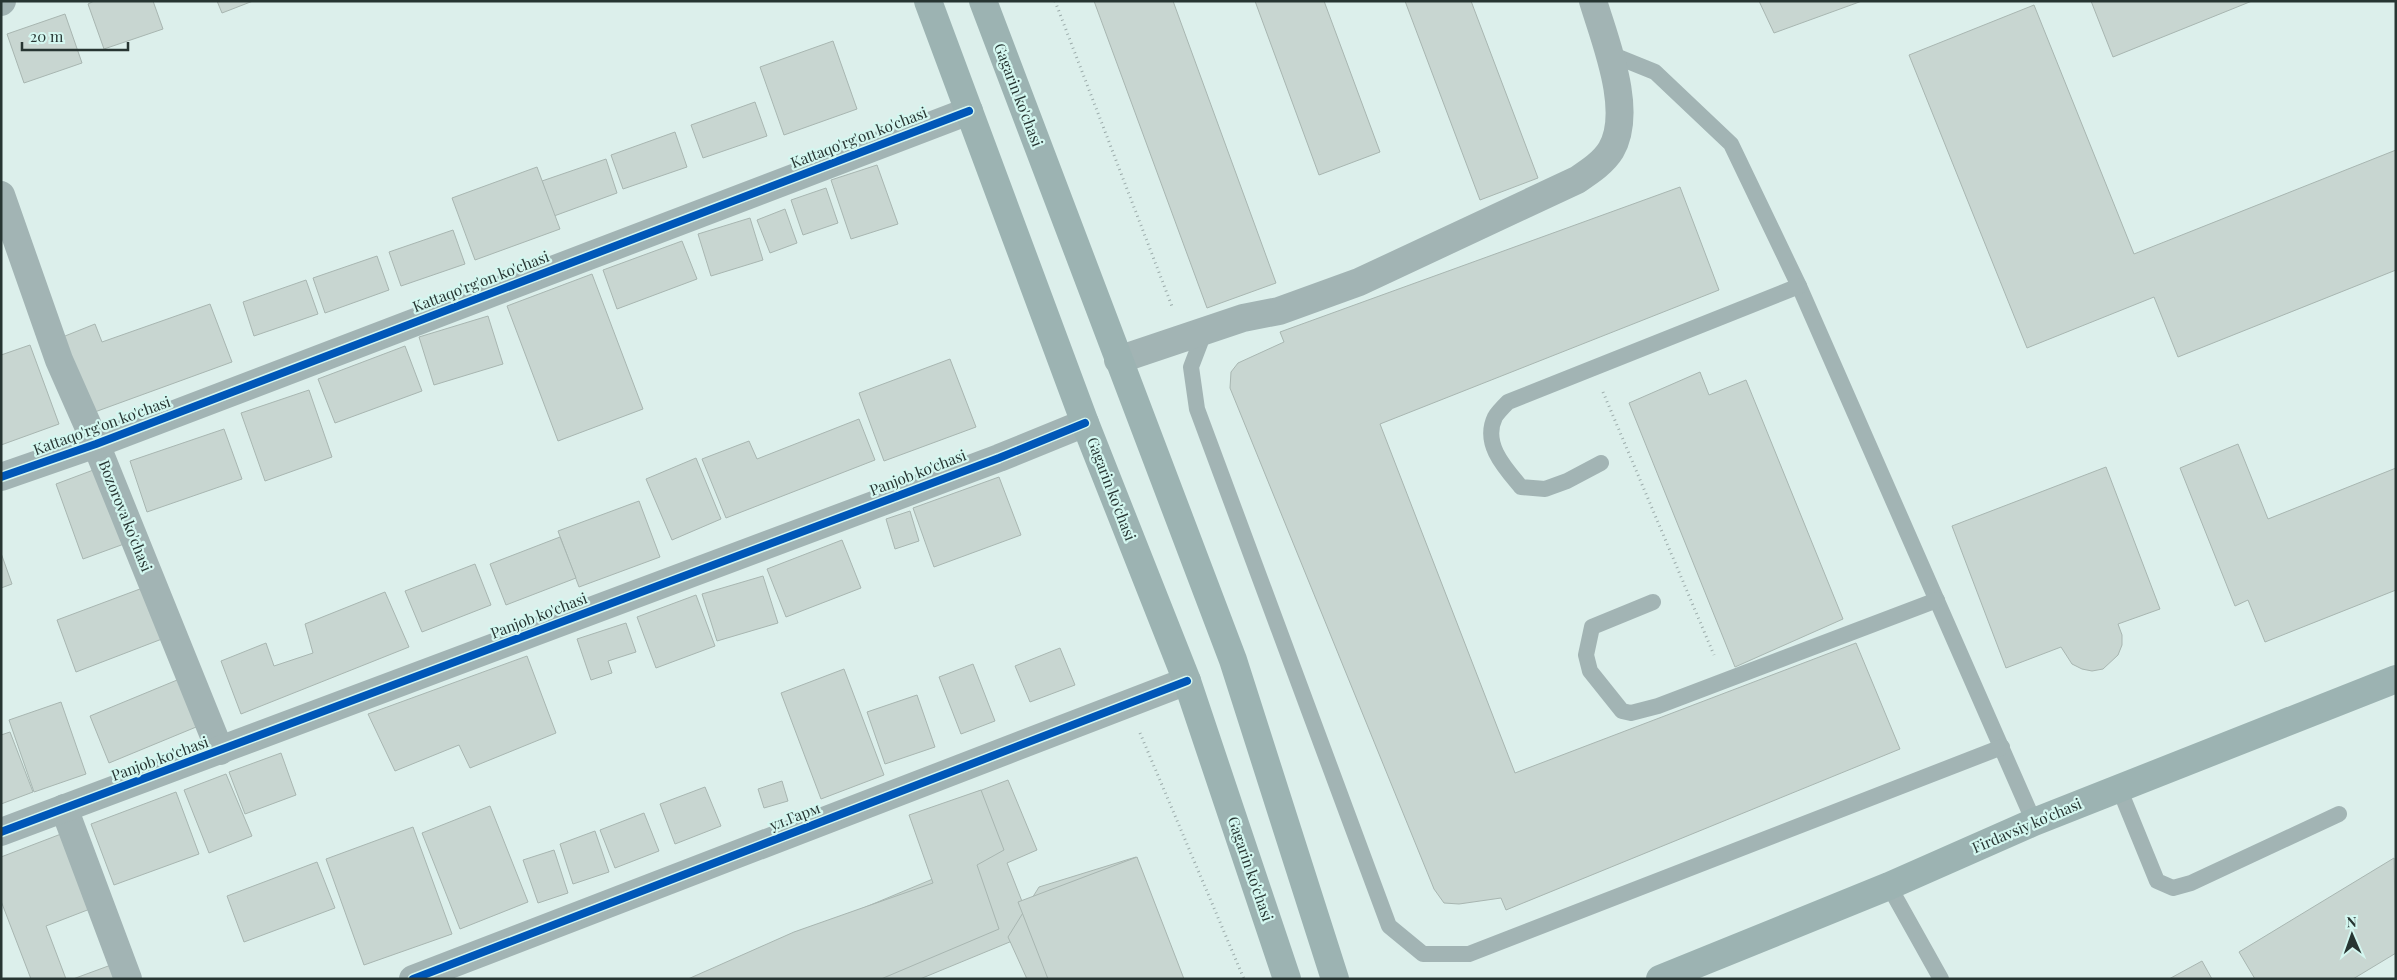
<svg xmlns="http://www.w3.org/2000/svg" width="2397" height="980" font-family="'Playfair Display',serif">
<style>
.building{fill:#c8d6d1;stroke:#a8b6b1}
.lines{fill:none;stroke-linecap:round;stroke-linejoin:round}
.path{stroke:#9cacab;stroke-width:3;stroke-dasharray:1 4;stroke-linecap:butt}
.service{stroke:#a2b4b4;stroke-width:16}
.minor{stroke:#a2b4b4;stroke-width:28}
.secondary{stroke:#9cb3b2;stroke-width:28}
.cycleway-casing{stroke:#d4f7f0;stroke-width:11}
.cycleway{stroke:#0057b8;stroke-width:8}
.labels{text-anchor:middle;stroke-width:4.5;stroke-linejoin:round;paint-order:stroke}
.street-label{font-size:15px;fill:#273532;stroke:#d4f7f0}
</style>
<rect width="100%" height="100%" fill="#dcefeb"/>
<g class="building">
<path d="M94,1H153L163,29L104,49L88,4Z"/>
<path d="M217,1H253L222,13Z"/>
<path d="M1094,1H1173L1276,283L1207,308Z"/>
<path d="M1255,1H1324L1380,152L1319,175Z"/>
<path d="M1405,1H1471L1538,178L1480,200Z"/>
<path d="M1759,1H1862L1774,33Z"/>
<path d="M2091,1H2252L2113,57Z"/>
<path d="M2034,5L2134,254L2396,150V270L2178,357L2154,297L2027,348L1909,55Z"/>
<path d="M65,14L82,63L24,83L7,34Z"/>
<path d="M833,41L857,109L784,135L760,67Z"/>
<path d="M755,102L767,136L703,158L691,125Z"/>
<path d="M675,132L687,167L623,189L611,155Z"/>
<path d="M606,159L617,193L554,216L542,181Z"/>
<path d="M877,165L898,224L851,239L831,180Z"/>
<path d="M537,167L560,229L475,260L452,198Z"/>
<path d="M1680,187L1719,290L1380,424L1515,773L1856,643L1900,749L1506,910L1501,898L1459,904L1444,903L1434,889L1230,388L1231,372L1238,363L1284,342L1280,332Z"/>
<path d="M826,188L838,223L803,235L791,200Z"/>
<path d="M785,209L797,243L770,253L757,220Z"/>
<path d="M750,218L763,260L711,276L698,234Z"/>
<path d="M453,230L465,264L401,286L389,252Z"/>
<path d="M682,241L697,279L617,309L603,270Z"/>
<path d="M377,256L389,290L325,313L313,278Z"/>
<path d="M592,274L643,409L558,441L507,306Z"/>
<path d="M306,280L318,314L254,336L243,302Z"/>
<path d="M210,304L232,362L92,413L60,338L95,324L102,342Z"/>
<path d="M488,316L503,364L434,385L419,337Z"/>
<path d="M30,345L59,424L1,445V355Z"/>
<path d="M405,346L422,391L335,423L318,379Z"/>
<path d="M950,359L976,427L884,461L859,393Z"/>
<path d="M1700,372L1709,395L1746,380L1843,619L1735,667L1629,403Z"/>
<path d="M309,390L332,457L265,481L241,413Z"/>
<path d="M859,419L875,460L726,518L702,459L749,441L757,459Z"/>
<path d="M224,429L242,479L147,512L130,461Z"/>
<path d="M2238,444L2268,519L2396,468V590L2265,642L2248,600L2235,606L2180,468Z"/>
<path d="M696,458L721,519L672,540L646,479Z"/>
<path d="M2106,467L2160,609L2118,624L2122,635V645L2118,655L2103,669L2092,671L2082,669L2072,664L2061,647L2006,668L1952,526Z"/>
<path d="M96,469L124,544L83,559L56,484Z"/>
<path d="M999,477L1021,535L934,567L913,508Z"/>
<path d="M639,501L660,557L579,587L558,531Z"/>
<path d="M910,511L919,541L895,549L886,519Z"/>
<path d="M560,537L576,578L506,605L490,564Z"/>
<path d="M842,540L861,588L786,617L767,569Z"/>
<path d="M1,553L12,584L1,588Z"/>
<path d="M475,564L491,605L422,632L405,591Z"/>
<path d="M763,576L778,623L717,641L702,594Z"/>
<path d="M156,583L175,634L76,672L57,620Z"/>
<path d="M385,592L409,647L241,714L221,661L266,643L274,666L313,653L305,624Z"/>
<path d="M696,595L715,646L656,668L637,617Z"/>
<path d="M626,623L636,652L608,661L612,673L591,680L577,639Z"/>
<path d="M1060,648L1075,685L1030,702L1015,666Z"/>
<path d="M527,656L556,733L470,768L459,745L395,771L368,714Z"/>
<path d="M973,664L995,721L961,734L939,677Z"/>
<path d="M844,669L884,775L821,799L781,693Z"/>
<path d="M182,678L201,725L109,763L90,716Z"/>
<path d="M917,695L935,747L885,764L867,712Z"/>
<path d="M61,702L86,774L34,792L9,720Z"/>
<path d="M10,732L33,792L1,804V735Z"/>
<path d="M281,753L296,795L245,814L229,772Z"/>
<path d="M226,774L252,836L209,853L184,790Z"/>
<path d="M1008,780L1037,850L1007,863L1034,932L920,979H693L964,866L940,806Z"/>
<path d="M782,781L788,801L764,808L758,789Z"/>
<path d="M705,787L721,826L675,844L660,804Z"/>
<path d="M981,790L1004,850L977,865L999,929L881,979H688L794,932L933,883L909,815Z"/>
<path d="M176,792L199,854L114,885L91,824Z"/>
<path d="M490,806L528,902L460,929L422,833Z"/>
<path d="M644,813L659,851L615,868L600,830Z"/>
<path d="M413,827L452,934L364,965L326,859Z"/>
<path d="M595,831L609,872L573,884L560,844Z"/>
<path d="M61,834L90,909L46,926L66,979H31L1,901V857Z"/>
<path d="M554,850L568,893L538,903L523,860Z"/>
<path d="M1136,857L1171,950L1101,979H1027L1008,937L1039,887Z"/>
<path d="M1137,857L1184,979H1048L1018,902Z"/>
<path d="M2394,858L2396,953L2353,979H2255L2239,952Z"/>
<path d="M317,862L335,908L244,942L227,896Z"/>
<path d="M2202,961L2212,979H2169Z"/>
<path d="M111,965L116,979H73Z"/>
</g>
<g class="lines">
<g class="path">
<path d="M1055,1L1173,309"/>
<path d="M1603,392L1714,655"/>
<path d="M1140,733L1244,979"/>
</g>
<g class="service">
<path d="M1608,53L1655,72L1731,144L1799,286L2034,822"/>
<path d="M1204,333L1191,367L1197,409L1389,926L1423,954H1469L2002,747"/>
<path d="M1601,463L1567,481L1545,489L1521,487C1505,468 1482,444 1495,417C1498,412 1504,406 1508,402L1799,286"/>
<path d="M1653,602L1592,627L1586,655L1590,671L1622,711L1631,713L1658,706L1937,600"/>
<path d="M2119,788L2157,881L2173,888L2191,883L2339,814"/>
<path d="M1889,886L1941,979"/>
</g>
<g class="minor">
<path d="M1,2L2,1"/>
<path d="M1,195L59,360L96,444L220,751"/>
<path d="M1118,360L1243,318L1279,311L1359,282L1577,180C1589,172 1603,163 1611,150C1634,111 1605,41 1593,1"/>
<path d="M1,477L96,444L969,111"/>
<path d="M64,808L128,979"/>
<path d="M1,832L999,458L1085,423"/>
<path d="M413,979L1187,681"/>
</g>
<g class="secondary">
<path d="M928,1L1085,423L1187,681L1287,979"/>
<path d="M983,1L1233,660L1335,979"/>
<path d="M1660,979L1889,886L2034,822L2396,679"/>
</g>
<defs>
<g id="cycleway">
<path d="M1,477L96,444L969,111"/>
<path d="M1,832L999,458L1085,423"/>
<path d="M413,979L1187,681"/>
</g>
</defs>
<use href="#cycleway" class="cycleway-casing"/>
<use href="#cycleway" class="cycleway"/>
</g>
<g class="labels">
<g class="street-label">
<text transform="translate(1018 95) rotate(69)" y="5">Gagarin ko'chasi</text>
<text transform="translate(859 138) rotate(-21)" y="5">Kattaqo'rg'on ko'chasi</text>
<text transform="translate(481 282) rotate(-21)" y="5">Kattaqo'rg'on ko'chasi</text>
<text transform="translate(102 426) rotate(-20)" y="5">Kattaqo'rg'on ko'chasi</text>
<text transform="translate(918 473) rotate(-21)" y="5">Panjob ko'chasi</text>
<text transform="translate(1111 489) rotate(69)" y="5">Gagarin ko'chasi</text>
<text transform="translate(125 516) rotate(68)" y="5">Bozorova ko'chasi</text>
<text transform="translate(539 616) rotate(-21)" y="5">Panjob ko'chasi</text>
<text transform="translate(160 759) rotate(-20)" y="5">Panjob ko'chasi</text>
<text transform="translate(795 817) rotate(-21)" y="5">ул.Гарм</text>
<text transform="translate(2027 826) rotate(-23)" y="5">Firdavsiy ko'chasi</text>
<text transform="translate(1250 869) rotate(71)" y="5">Gagarin ko'chasi</text>
</g>
</g>
<rect width="2397" height="980" fill="none" stroke="#273532" stroke-width="5"/>
<g transform="translate(2352 935) rotate(358)" stroke="#d4f7f0" stroke-width="4" paint-order="stroke">
<path d="M0-4L9 19L0 12L-9 19Z" fill="#273532"/>
<text y="-8" font-size="14" font-weight="bold" text-anchor="middle" fill="#273532">N</text>
</g>
<path d="M22 42v8h106v-8" fill="none" stroke="#273532" stroke-width="2.5"/>
<text x="30" y="42" font-size="15" fill="#273532" stroke="#d4f7f0" stroke-width="4" paint-order="stroke">20 m</text>
</svg>
